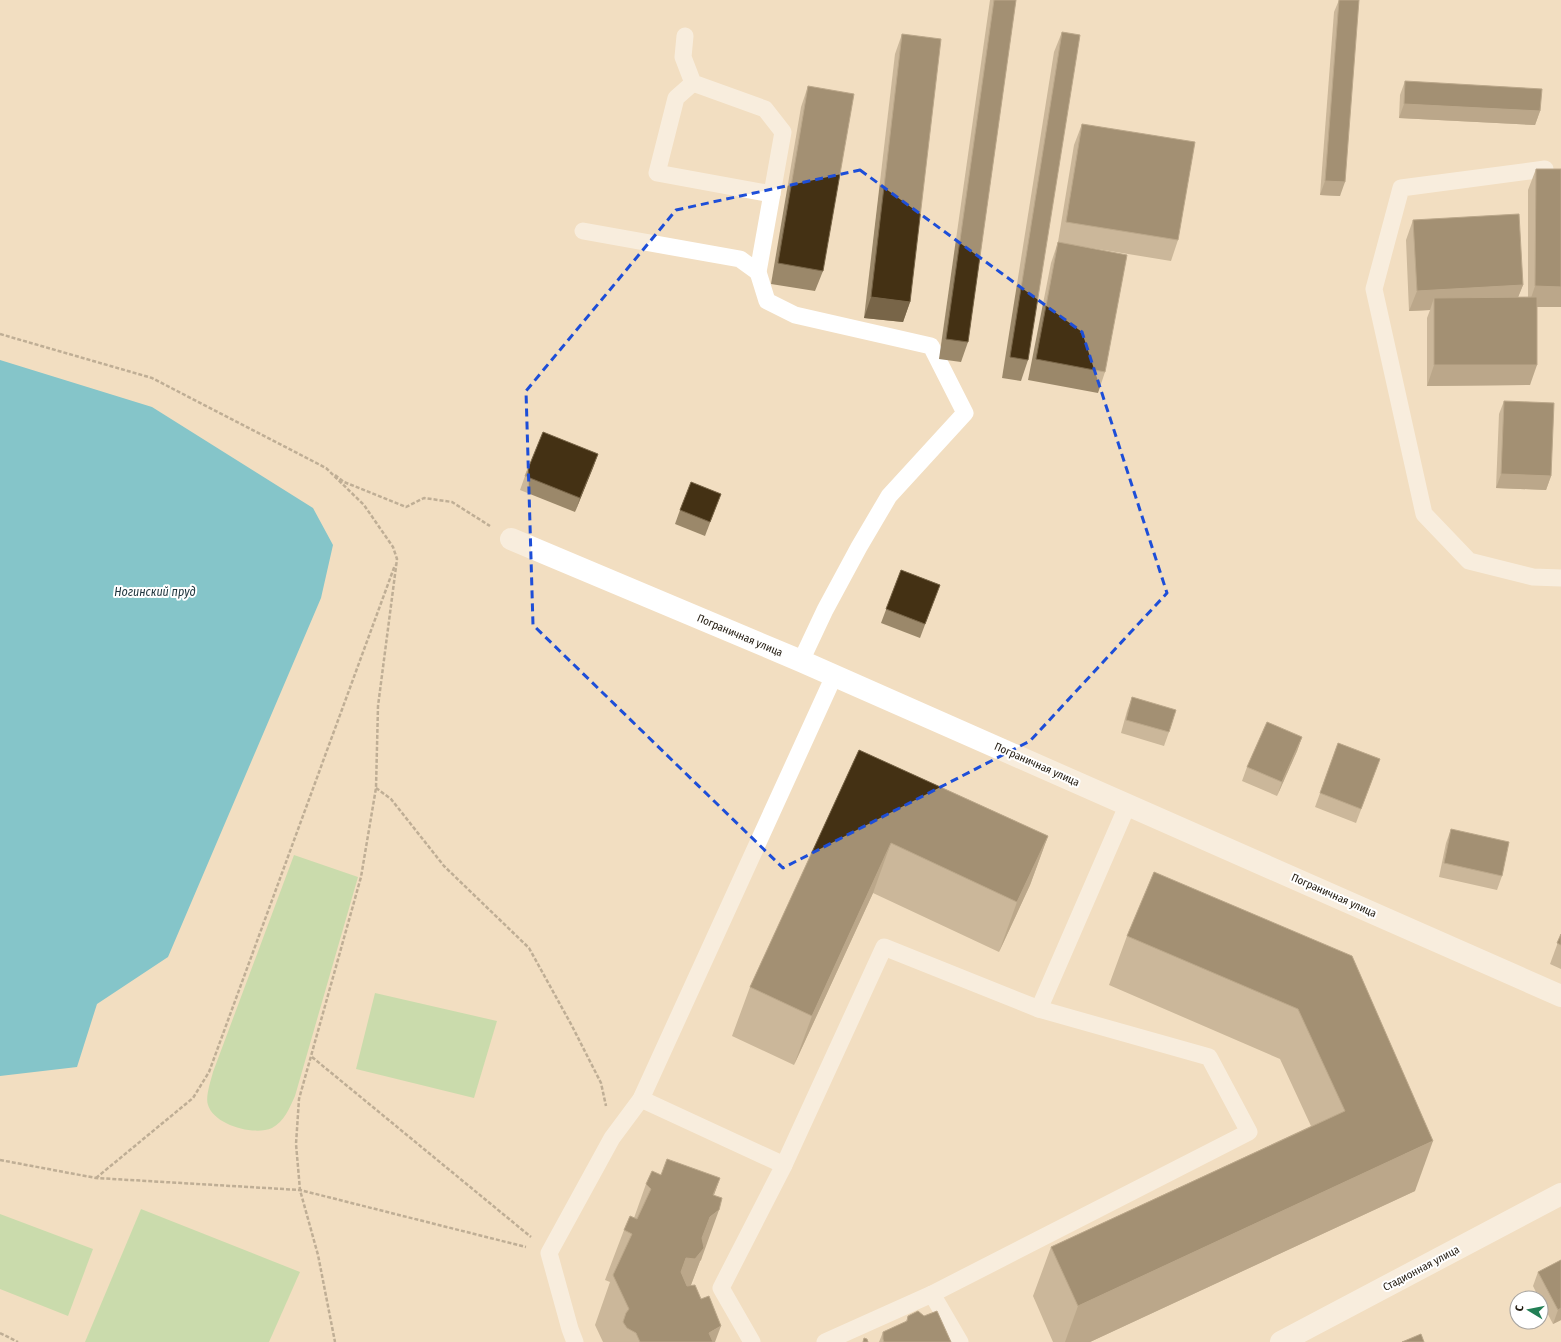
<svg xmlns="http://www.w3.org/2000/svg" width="1561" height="1342" font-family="'Fira Sans Condensed',sans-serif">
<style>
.green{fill:#9ad892}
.water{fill:#00a6d2}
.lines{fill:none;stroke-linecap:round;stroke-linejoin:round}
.path{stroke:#817461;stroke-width:2.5;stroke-dasharray:4 2;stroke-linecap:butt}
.service{stroke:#fff;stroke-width:17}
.minor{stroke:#fff;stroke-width:22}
.wall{fill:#9b886a}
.shaded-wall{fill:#786548}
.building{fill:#443114;stroke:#786548}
.marked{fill:none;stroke:#1d4ed8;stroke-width:3;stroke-dasharray:8 5;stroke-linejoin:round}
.labels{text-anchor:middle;stroke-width:4;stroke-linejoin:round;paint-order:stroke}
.street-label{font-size:11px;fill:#20190e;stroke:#fff}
.water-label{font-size:12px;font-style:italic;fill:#21373f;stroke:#fff}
</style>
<rect width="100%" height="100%" fill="#f2dec1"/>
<g class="green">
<path d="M294,855L358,877L295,1096C290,1107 284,1122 272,1128C254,1136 214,1125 208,1105C205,1097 211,1080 213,1072Z"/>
<path d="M375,993L497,1021L474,1098L356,1069Z"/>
<path d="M141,1209L300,1272L269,1342H85Z"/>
<path d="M0,1214L93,1249L68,1316L0,1289Z"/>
</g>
<path class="water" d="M0,360L152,407L313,508L333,545L321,598L168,957L97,1004L77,1067L0,1076Z"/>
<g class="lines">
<g class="path">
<path d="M0,334L152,378L326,468L364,505L393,547L397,559L378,706L376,788L361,877L299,1099L296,1144L300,1190L318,1255L335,1342"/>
<path d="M335,475L344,482L406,507L424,498L452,502L490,526"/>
<path d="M376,788L391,799L444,866L529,948L572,1026L601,1083L606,1106"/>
<path d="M312,1057L531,1237"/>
<path d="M0,1160L96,1178L300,1190L526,1247"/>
<path d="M96,1178L193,1098L209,1072L395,565"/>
<path d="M0,1333L18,1342"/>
</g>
<g class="service">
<path d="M685,36L683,57L693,83L765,109L783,132L758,272L767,301L795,315L931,346L965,413L889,496L859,547L825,610L801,661"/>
<path d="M693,83L676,98L657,173L772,194"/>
<path d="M1545,169L1401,188L1374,289L1424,514L1469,561L1533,577L1561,578"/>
<path d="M583,231L740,259L758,272"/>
<path d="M641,1099L784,1165L721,1288L752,1342"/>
<path d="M784,1165L884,947L1039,1009L1128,804"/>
<path d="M932,1294L1249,1132L1209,1057L1039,1009"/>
<path d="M575,1342L570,1329L549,1253L612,1138L641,1099L834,676"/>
<path d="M825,1342L932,1294L960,1342"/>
</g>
<g class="minor">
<path d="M511,539L801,661L1561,996"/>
<path d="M1281,1342L1561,1194"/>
</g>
</g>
<g class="wall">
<path d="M990,0H1016L968,342L961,362L939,359Z"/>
<path d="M1339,0H1359L1340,196L1320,195L1334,12Z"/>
<path d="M1062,32L1028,360L1021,381L1002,378L1054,52Z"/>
<path d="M902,34L910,302L903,322L864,318L895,54Z"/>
<path d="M1405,81L1540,111L1535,125L1399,118L1400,95Z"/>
<path d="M808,86L823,271L815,291L771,284L801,107Z"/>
<path d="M1082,124L1178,240L1171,261L1073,245L1105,372L1098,393L1028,380L1051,263L1058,242L1074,145Z"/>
<path d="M1536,169L1561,307H1537L1530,385L1427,386V318L1430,310L1409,311L1406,240L1413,220L1523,285L1518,297H1528V190Z"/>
<path d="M1504,401L1551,476L1546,490L1496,488L1499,414Z"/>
<path d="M598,454L575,512L520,490L525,476Z"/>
<path d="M721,494L705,536L675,524L680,510Z"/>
<path d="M901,570L940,585L920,638L881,623Z"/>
<path d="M1132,697L1169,732L1164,746L1121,733L1127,711Z"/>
<path d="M1302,737L1297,751L1277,796L1242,781L1247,767Z"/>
<path d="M1338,743L1380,759L1356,823L1315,807Z"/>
<path d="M859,750L1048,836L1030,885L999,952L873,893L794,1065L732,1036L750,987Z"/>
<path d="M1451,829L1502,876L1497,890L1439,877L1446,843Z"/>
<path d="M1561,934V969L1550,964Z"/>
<path d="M1127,936L1352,956L1415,1191L1090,1342H1053L1033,1296L1051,1247L1311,1126L1280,1059L1109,985Z"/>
<path d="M661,1175L720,1178L714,1195L701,1260L700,1261L691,1285L715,1342H603L595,1325L610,1282L605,1280L624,1230L634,1218L646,1184Z"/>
<path d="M1561,1260V1320L1553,1324L1541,1301V1298H1539L1533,1286L1538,1272Z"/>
<path d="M908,1316L951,1342H879L883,1332L906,1322Z"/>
</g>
<g class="shaded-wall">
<path d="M1404,104L1540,111L1535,125L1399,118Z"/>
<path d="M1325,181L1345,182L1340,196L1320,195Z"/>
<path d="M1523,285L1515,305L1434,298L1430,310L1409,311L1417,291Z"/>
<path d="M1535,286L1561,287V307H1528Z"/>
<path d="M871,297L910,302L903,322L864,318Z"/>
<path d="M1434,365H1537L1530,385L1427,386Z"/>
<path d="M598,454L593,468L575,512L580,498Z"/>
<path d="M1501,474L1551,476L1546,490L1496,488Z"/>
<path d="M1302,737L1297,751L1277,796L1282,782Z"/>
<path d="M1048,836L1030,885L999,952L1017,902Z"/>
<path d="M891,843L873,893L794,1065L812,1016Z"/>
<path d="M1433,1141L1415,1191L1090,1342H1065L1078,1306Z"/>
<path d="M720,1178L702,1228L713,1195Z"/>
<path d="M719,1210L701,1260L700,1261L686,1298L681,1272L686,1258L710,1217Z"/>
<path d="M1561,1308V1320L1553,1324L1558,1310Z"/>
<path d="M721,1326L715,1342H705L709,1333Z"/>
</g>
<g class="building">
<path d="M994,0H1016L968,342L946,339Z"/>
<path d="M1339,0H1359L1345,182L1325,181Z"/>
<path d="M1062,32L1080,35L1028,360L1010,357Z"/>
<path d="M902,34L941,39L910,302L871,297Z"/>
<path d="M1405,81L1542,89L1540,111L1404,104Z"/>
<path d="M808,86L854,94L823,271L778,263Z"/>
<path d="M1082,124L1195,142L1178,240L1066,222Z"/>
<path d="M1536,169H1561V287L1535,286Z"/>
<path d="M1519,214L1523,285L1417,291L1413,220Z"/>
<path d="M1058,242L1127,255L1105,372L1036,359Z"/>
<path d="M1537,297V365H1434V298Z"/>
<path d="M1504,401L1554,403L1551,476L1501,474Z"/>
<path d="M543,432L598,454L580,498L525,476Z"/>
<path d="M691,482L721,494L710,522L680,510Z"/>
<path d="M901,570L940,585L925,624L886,609Z"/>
<path d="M1132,697L1176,710L1169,732L1126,720Z"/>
<path d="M1267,722L1302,737L1282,782L1247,767Z"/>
<path d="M1338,743L1380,759L1361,809L1320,793Z"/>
<path d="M859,750L1048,836L1017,902L891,843L812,1016L750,987Z"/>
<path d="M1451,829L1509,842L1502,876L1444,863Z"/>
<path d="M1154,872L1352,956L1433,1141L1078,1306L1051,1247L1345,1111L1298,1009L1127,936Z"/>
<path d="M1561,934V945L1557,943Z"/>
<path d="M667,1159L720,1178L713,1195L722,1198L719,1210L710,1217L702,1238L704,1248L695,1259L686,1258L681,1272L687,1286L695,1285L701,1299L709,1296L721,1326L709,1333L713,1342H640L636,1333L627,1328L623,1322L626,1313L629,1309L613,1275L632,1234L624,1230L630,1216L637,1219L651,1189L646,1184L652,1171L661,1175Z"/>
<path d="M1561,1260V1308L1558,1310L1538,1272Z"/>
<path d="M918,1311L924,1316L937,1311L951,1342H884L883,1339V1332L907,1321L908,1316Z"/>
<path d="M1421,1334L1424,1342H1402Z"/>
<path d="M864,1338L867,1339L868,1342H863Z"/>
</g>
<path d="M0 0H1561V1342H0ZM860,170L1082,332L1167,593L1030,741L783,868L533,625L526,391L676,210Z" fill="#f2dec1" fill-opacity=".55" fill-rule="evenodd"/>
<path class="marked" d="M860,170L1082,332L1167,593L1030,741L783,868L533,625L526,391L676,210Z"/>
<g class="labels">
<g class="street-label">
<text transform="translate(740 635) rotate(23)" y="4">Пограничная улица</text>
<text transform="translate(1037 764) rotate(24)" y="4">Пограничная улица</text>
<text transform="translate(1334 895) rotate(24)" y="4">Пограничная улица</text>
<text transform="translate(1421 1268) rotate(-28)" y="4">Стадионная улица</text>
</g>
<g class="water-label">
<text x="155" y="596">Ногинский пруд</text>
</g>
</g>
<g transform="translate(1529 1310) rotate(280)"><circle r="19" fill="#ffffff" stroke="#a6a39f"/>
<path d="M0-3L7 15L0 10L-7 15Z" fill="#217f55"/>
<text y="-6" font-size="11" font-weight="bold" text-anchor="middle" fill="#20190e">С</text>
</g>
</svg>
